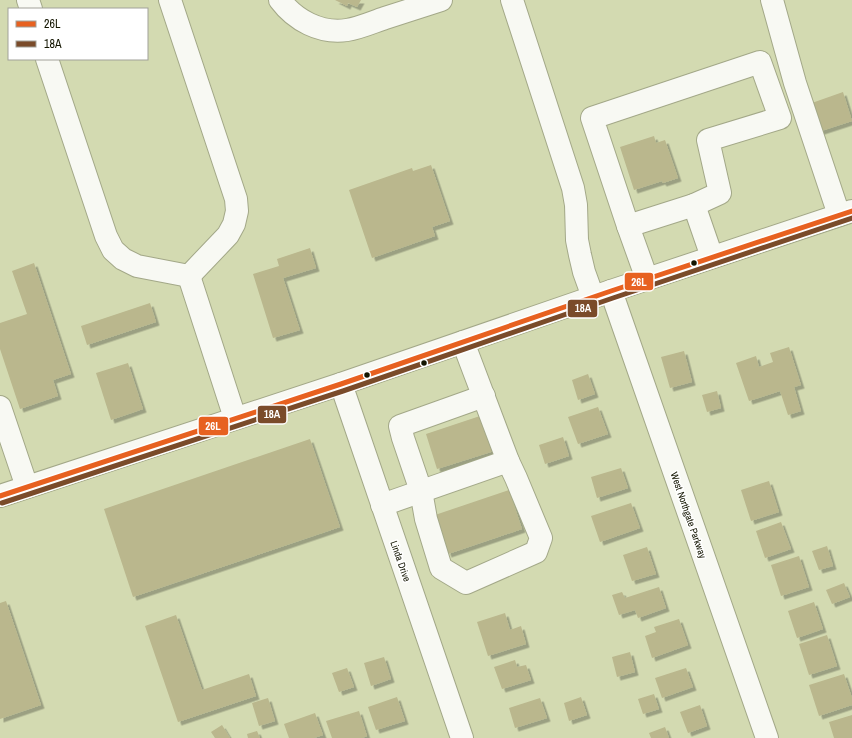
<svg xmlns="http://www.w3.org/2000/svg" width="852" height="738" font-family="'Archivo Narrow',sans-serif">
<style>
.building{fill:#bab78d;filter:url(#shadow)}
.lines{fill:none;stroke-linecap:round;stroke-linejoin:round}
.minor-casing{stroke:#a3a888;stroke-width:24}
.major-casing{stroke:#a3a888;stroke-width:24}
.minor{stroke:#f8f9f3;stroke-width:22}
.major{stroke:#f8f9f3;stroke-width:22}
.bus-1-casing{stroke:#fff;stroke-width:8}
.bus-2-casing{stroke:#fff;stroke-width:8}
.bus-1{stroke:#e76120;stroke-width:5}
.bus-2{stroke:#7a4b2a;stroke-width:5}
.bus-dot{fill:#131500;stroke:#fff;stroke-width:1.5}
.labels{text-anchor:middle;stroke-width:3;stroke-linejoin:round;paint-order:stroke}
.street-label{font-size:10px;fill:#131500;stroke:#fff}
.line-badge{stroke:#fff;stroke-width:1.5}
.badge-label{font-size:11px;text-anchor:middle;font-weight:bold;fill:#fff}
</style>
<defs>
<filter id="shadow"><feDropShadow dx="3.5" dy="3.5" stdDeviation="0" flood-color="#0004"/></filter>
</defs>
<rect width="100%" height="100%" fill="#d3dab1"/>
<g class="building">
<path d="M335,0H361L357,7L348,3L347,6Z"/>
<path d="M843,92L852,121L818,132L809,104Z"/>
<path d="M654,136L656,143L665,140L678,178L663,183L662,181L634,190L620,147Z"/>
<path d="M431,165L450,221L432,227L435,236L372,258L349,190L412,168L413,171Z"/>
<path d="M310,248L316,268L283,278L300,330L273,338L253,274L279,266L277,259Z"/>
<path d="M34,263L71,374L53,380L58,396L20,409L0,349V323L27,314L12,271Z"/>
<path d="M150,303L156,322L87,345L81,326Z"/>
<path d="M789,347L801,385L794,387L801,411L788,415L780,391L749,401L736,363L756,356L759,367L773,362L770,353Z"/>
<path d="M684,351L692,382L670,388L661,357Z"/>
<path d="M128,363L143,409L111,420L96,373Z"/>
<path d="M588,374L595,394L578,400L572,380Z"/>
<path d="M717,391L721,408L707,412L702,395Z"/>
<path d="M598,407L608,434L578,444L568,417Z"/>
<path d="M483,415L494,451L437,469L426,434Z"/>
<path d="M563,437L569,456L545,464L539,445Z"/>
<path d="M310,439L340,527L133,597L104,509Z"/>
<path d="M621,468L628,488L597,498L591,477Z"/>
<path d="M769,481L779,512L751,521L741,490Z"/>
<path d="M509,490L522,529L448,554L435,515Z"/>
<path d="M631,503L640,528L600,542L591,516Z"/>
<path d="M781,522L791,549L765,558L756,531Z"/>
<path d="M827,546L833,566L819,570L812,551Z"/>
<path d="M647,547L656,574L632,581L623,555Z"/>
<path d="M799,556L809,587L781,596L771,565Z"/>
<path d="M844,583L850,597L832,604L826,590Z"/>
<path d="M659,587L666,608L638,618L635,610L619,615L612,595L622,592L625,598Z"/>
<path d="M6,601L41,705L0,719V603Z"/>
<path d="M814,602L823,629L797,638L788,611Z"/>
<path d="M505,613L510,630L521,626L526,644L488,656L477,622Z"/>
<path d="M176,615L202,690L249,674L256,696L178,722L145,626Z"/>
<path d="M679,619L688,645L652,658L645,636L656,632L654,627Z"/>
<path d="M827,635L837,666L809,675L799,644Z"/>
<path d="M630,652L635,672L617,677L612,657Z"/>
<path d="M384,657L391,679L371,686L364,663Z"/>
<path d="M515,660L517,667L526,665L531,680L502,689L494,667Z"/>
<path d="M347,668L354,687L339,692L332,673Z"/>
<path d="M686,668L693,687L662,698L655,678Z"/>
<path d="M844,674L852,698V705L819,716L809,685Z"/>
<path d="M654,694L659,709L643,714L638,699Z"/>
<path d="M397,697L405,721L376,730L368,707Z"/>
<path d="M581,697L587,715L569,721L564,703Z"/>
<path d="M268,698L275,721L259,726L252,703Z"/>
<path d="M540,698L547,718L515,728L509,708Z"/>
<path d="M700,705L707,726L688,733L680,712Z"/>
<path d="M359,711L367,736L362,738H332L326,721Z"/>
<path d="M315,713L323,735L314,738H289L284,724Z"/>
<path d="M852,715V738H834L829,722Z"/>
<path d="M222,725L230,738H215L211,732Z"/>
<path d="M665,727L669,738H651L649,733Z"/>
<path d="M257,731L260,738H248L247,734Z"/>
</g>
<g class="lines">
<defs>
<g id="minor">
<path d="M28,0L31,9"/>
<path d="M170,0L236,199L237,211L234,224L228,235L189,276"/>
<path d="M280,0C295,20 320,34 347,30C360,28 373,22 385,18C404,12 422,6 441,0"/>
<path d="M512,0L573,188L576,205L577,240L580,255L584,272L593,297"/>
<path d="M772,0L795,83L839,215"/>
<path d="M47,59L106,236L113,250L123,259L137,266L189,276"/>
<path d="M628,226L592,118L760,62L780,118L708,140L720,193L694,205"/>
<path d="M189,276L235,418"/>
<path d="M647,279L628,226L694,205L712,257"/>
<path d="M611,291L767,738"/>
<path d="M341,384L462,738"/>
<path d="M484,396L400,426L403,438L421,491L426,519L441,568L466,583L536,552L541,538L516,478L508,461"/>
<path d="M0,407L27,487"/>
<path d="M382,505L508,461L463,342"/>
</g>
<path id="major" d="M0,496L341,384L611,291L852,211"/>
</defs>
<use href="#minor" class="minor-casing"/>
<use href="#major" class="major-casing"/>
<use href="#minor" class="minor"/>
<use href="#major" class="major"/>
<defs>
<path id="bus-1" d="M0,496L341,384L611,291L852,211"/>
<path id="bus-2" d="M2,503L343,391L613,298L852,218"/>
</defs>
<use href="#bus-1" class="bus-1-casing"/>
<use href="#bus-2" class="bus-2-casing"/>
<use href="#bus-1" class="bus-1"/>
<use href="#bus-2" class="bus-2"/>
</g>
<g class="bus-dot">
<circle cx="694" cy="263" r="3.5"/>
<circle cx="424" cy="363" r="3.5"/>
<circle cx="367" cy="375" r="3.5"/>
</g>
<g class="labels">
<g class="street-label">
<text transform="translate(689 515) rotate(71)" y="4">West Northgate Parkway</text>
<text transform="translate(401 561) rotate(71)" y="4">Linda Drive</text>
</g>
</g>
<g class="line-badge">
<rect x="624" y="272" width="30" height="19" rx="4" fill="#e76120"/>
<rect x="567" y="299" width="31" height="19" rx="4" fill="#7a4b2a"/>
<rect x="257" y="405" width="30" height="19" rx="4" fill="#7a4b2a"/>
<rect x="198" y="416" width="31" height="20" rx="4" fill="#e76120"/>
</g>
<g class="badge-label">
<text x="639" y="286">26L</text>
<text x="583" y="312">18A</text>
<text x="272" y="418">18A</text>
<text x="213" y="430">26L</text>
</g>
<rect x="8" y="8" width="140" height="52" fill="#ffffff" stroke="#a1a199"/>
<rect x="16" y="21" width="20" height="6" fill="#e76120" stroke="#a1a199"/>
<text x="44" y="28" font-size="12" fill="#131500">26L</text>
<rect x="16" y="41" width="20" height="6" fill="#7a4b2a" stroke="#a1a199"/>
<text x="44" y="48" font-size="12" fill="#131500">18A</text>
</svg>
